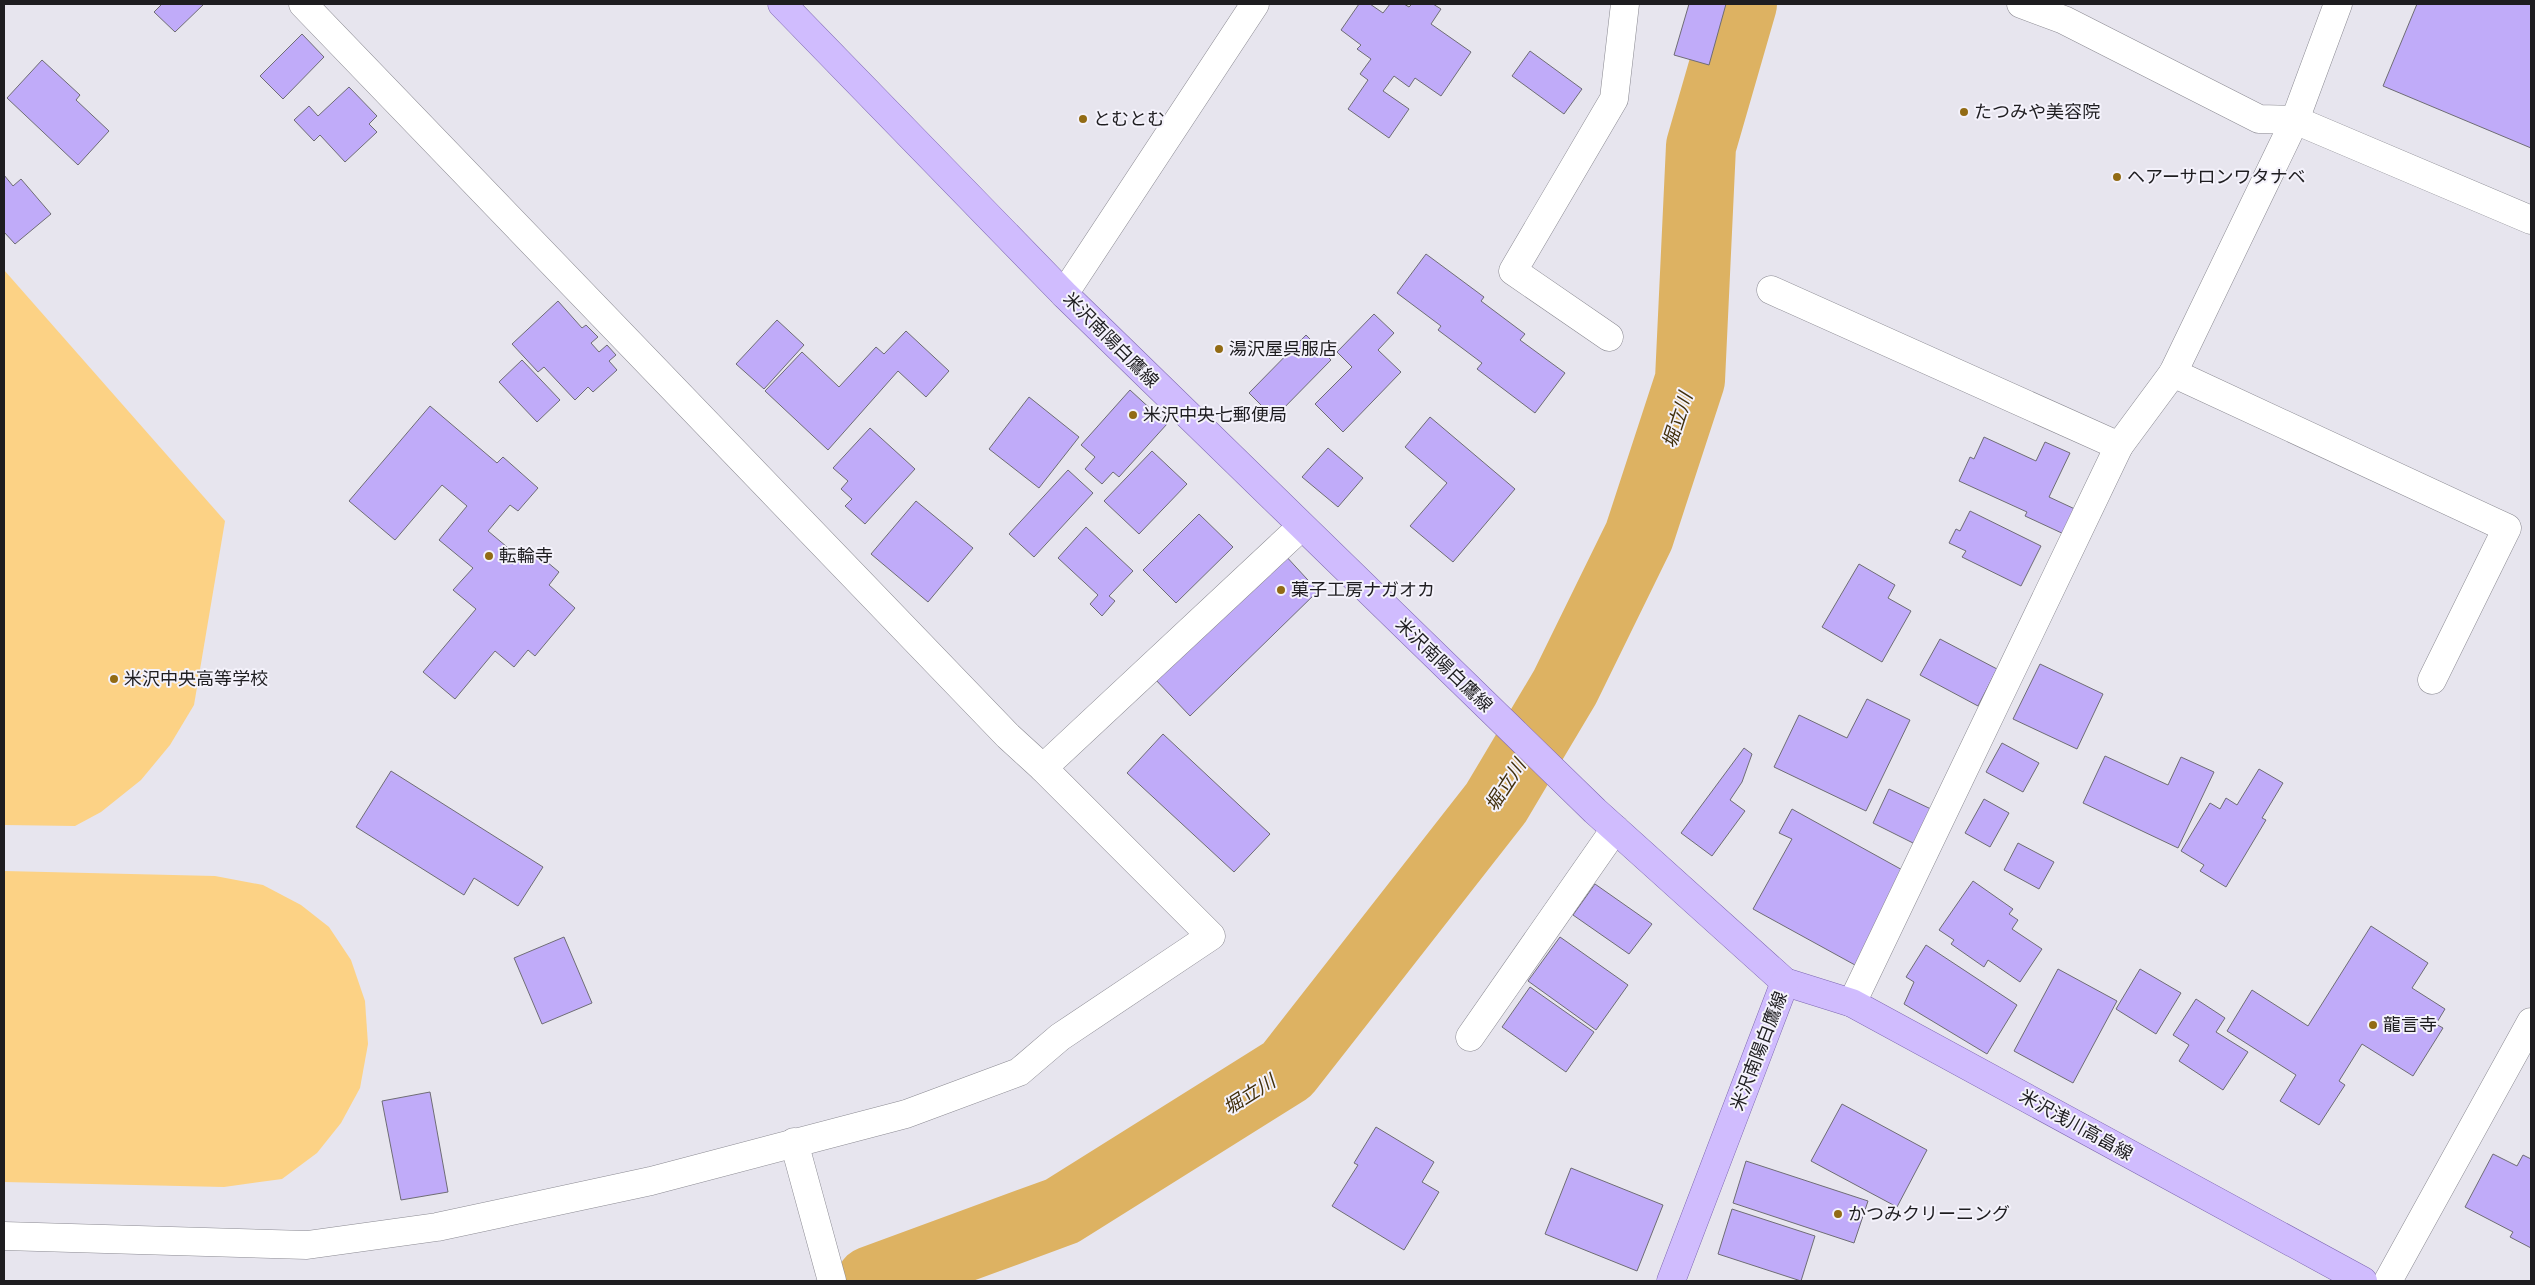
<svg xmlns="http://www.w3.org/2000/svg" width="2535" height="1285" font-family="'DM Sans','Noto Sans JP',sans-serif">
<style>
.green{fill:#fcd285}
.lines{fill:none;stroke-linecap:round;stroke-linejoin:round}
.river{stroke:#ddb262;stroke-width:70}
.building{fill:#c0abf9;stroke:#6f6d75}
.minor-casing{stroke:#8b8a92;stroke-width:29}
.major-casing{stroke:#7d68b0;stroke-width:29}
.minor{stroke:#fff;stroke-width:28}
.major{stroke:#d0bcfe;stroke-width:28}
.poi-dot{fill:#926b14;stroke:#f4f2fb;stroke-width:2}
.labels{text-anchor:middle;stroke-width:4;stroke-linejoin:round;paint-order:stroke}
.poi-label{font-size:18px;fill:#1e1d20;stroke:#f4f2fb;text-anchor:start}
.street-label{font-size:18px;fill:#1e1d20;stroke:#f4f2fb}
.water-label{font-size:19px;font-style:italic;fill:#412f0b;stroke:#f4f2fb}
</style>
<rect width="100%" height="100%" fill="#e7e5ee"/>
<g class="green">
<path d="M4,270L225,521L194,705L170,745L141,780L101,812L75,826L4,825Z"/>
<path d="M4,871L215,876L263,885L301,905L329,927L351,960L365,1001L368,1044L360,1088L341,1123L317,1153L282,1179L224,1187L4,1182Z"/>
</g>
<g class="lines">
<path class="river" d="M871,1281L1062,1211L1287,1070L1496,803L1565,687L1639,536L1690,380L1701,146L1742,4"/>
</g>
<g class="building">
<path d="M162,4H204L175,32L154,12Z"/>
<path d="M1359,4H1370L1383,13L1390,4H1404L1409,7L1412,4H1433L1441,9L1431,24L1471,52L1441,96L1415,78L1409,87L1394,76L1383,91L1409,109L1389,138L1348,109L1368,80L1360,74L1371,59L1357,49L1361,45L1341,30Z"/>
<path d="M1689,4H1726L1709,65L1674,55Z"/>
<path d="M2417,4H2531V148L2383,86Z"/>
<path d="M302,34L324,57L283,99L260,76Z"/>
<path d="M1530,51L1582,89L1564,114L1512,76Z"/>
<path d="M42,60L80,95L76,100L109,131L78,165L7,98Z"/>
<path d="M349,87L377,116L369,124L377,132L345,162L320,135L314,141L294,120L309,106L318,116Z"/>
<path d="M4,175L13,186L21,179L51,214L15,244L4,232Z"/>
<path d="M1426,254L1484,297L1481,301L1525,334L1520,340L1565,373L1535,413L1477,369L1482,363L1438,330L1441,326L1397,293Z"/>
<path d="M558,301L582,328L586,325L598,337L591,343L599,352L607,345L616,355L609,361L617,370L593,392L588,387L575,400L544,367L538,372L512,344Z"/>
<path d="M1374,314L1394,333L1378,350L1401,372L1343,432L1315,404L1352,367L1337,352Z"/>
<path d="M777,320L804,345L764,389L736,364Z"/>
<path d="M906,331L949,371L926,397L898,371L828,450L765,391L802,352L839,387L876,347L884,354Z"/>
<path d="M1306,335L1331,360L1274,418L1249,393Z"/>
<path d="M522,360L560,400L537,422L499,382Z"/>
<path d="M1130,390L1167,424L1119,477L1113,472L1102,484L1085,469L1095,457L1081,445Z"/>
<path d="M1029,397L1079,437L1039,488L989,449Z"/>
<path d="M430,406L497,463L503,457L538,488L518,511L510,505L488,531L525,562L534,551L559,572L549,585L575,608L535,656L528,650L514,667L495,651L455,699L423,672L476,609L453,590L473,568L439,540L467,506L442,485L395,540L349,501Z"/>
<path d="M1430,417L1515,489L1453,562L1410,526L1447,483L1405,447Z"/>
<path d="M870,428L915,469L865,524L845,506L852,499L841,489L848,481L833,468Z"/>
<path d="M1984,437L2036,461L2045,442L2070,453L2049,497L2077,510L2066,535L2025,516L2027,512L1959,481L1970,457L1974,459Z"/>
<path d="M1328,448L1363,478L1338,507L1302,477Z"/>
<path d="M1152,451L1187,484L1139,534L1104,501Z"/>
<path d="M1068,470L1093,493L1034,557L1009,534Z"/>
<path d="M916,501L973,548L928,602L871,554Z"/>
<path d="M1970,511L2041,546L2021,586L1962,557L1966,551L1949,543L1956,529L1960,531Z"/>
<path d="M1199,514L1233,547L1176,603L1143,570Z"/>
<path d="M1086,527L1133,571L1109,596L1115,601L1102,616L1090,604L1098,595L1058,558Z"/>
<path d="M1284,554L1318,591L1190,716L1154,678Z"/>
<path d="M1859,564L1895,585L1888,598L1911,611L1882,662L1822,627Z"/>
<path d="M1940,639L1997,669L1978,706L1920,675Z"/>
<path d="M2040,664L2103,694L2077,749L2013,719Z"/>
<path d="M1867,699L1910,720L1866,811L1774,767L1799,715L1847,738Z"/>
<path d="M1163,734L1270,834L1234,872L1127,773Z"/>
<path d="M2002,743L2039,763L2023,792L1986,772Z"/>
<path d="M1744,748L1752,754L1742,782L1730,800L1745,811L1712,856L1681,833Z"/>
<path d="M2105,756L2168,785L2181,757L2214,772L2178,848L2083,803Z"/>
<path d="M2259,769L2283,783L2262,818L2266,820L2226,887L2200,871L2204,865L2181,851L2210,803L2220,809L2226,798L2237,805Z"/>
<path d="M391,771L543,867L518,906L474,878L464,895L356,827Z"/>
<path d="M1889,789L1933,810L1917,845L1873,823Z"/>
<path d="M1984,799L2009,813L1990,847L1965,833Z"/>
<path d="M1792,809L1906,872L1855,965L1753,909L1792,839L1779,833Z"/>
<path d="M2018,843L2054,862L2039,889L2004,870Z"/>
<path d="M1973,881L2013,909L2009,914L2018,920L2012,929L2042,949L2020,982L1988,960L1984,967L1951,944L1954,940L1939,930Z"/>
<path d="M1595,884L1652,924L1629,954L1573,915Z"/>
<path d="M2371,926L2428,963L2412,988L2445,1009L2436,1024L2443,1028L2413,1076L2362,1044L2339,1081L2345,1085L2319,1125L2280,1101L2296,1075L2227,1031L2252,990L2308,1026Z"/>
<path d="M564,937L592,1003L542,1024L514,958Z"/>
<path d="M1560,937L1628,985L1596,1030L1528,981Z"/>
<path d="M1926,945L2017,1005L1987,1054L1904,1004L1914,982L1906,977Z"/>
<path d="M2058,969L2117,1001L2073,1083L2014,1051Z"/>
<path d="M2140,969L2181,993L2156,1034L2116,1009Z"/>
<path d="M1530,987L1594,1032L1566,1072L1502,1027Z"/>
<path d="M2196,999L2225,1018L2216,1032L2248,1052L2223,1090L2179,1061L2189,1045L2173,1035Z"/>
<path d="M430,1092L448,1192L401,1200L382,1101Z"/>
<path d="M1842,1104L1927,1150L1897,1207L1811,1161Z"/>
<path d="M1376,1127L1434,1162L1422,1182L1439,1192L1404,1250L1332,1206L1358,1165L1354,1163Z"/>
<path d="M2493,1154L2517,1166L2523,1155L2531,1159V1248L2510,1237L2513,1232L2465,1207Z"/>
<path d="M1746,1161L1868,1201L1854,1243L1733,1203Z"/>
<path d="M1571,1168L1663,1205L1637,1271L1545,1234Z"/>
<path d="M1732,1209L1815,1236L1801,1281L1718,1254Z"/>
</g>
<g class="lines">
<defs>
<g id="minor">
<path d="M2021,4L2064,20L2259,119L2295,120L2531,220"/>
<path d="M1771,290L2119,446"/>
<path d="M1064,294L1255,4"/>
<path d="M1609,337L1513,271L1614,99L1625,4"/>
<path d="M2173,373L2507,528L2432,680"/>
<path d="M1043,768L1301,527"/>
<path d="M1852,1003L2119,446L2173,373L2295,120L2338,4"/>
<path d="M1470,1037L1615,829"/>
<path d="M794,1142L832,1281"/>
<path d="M4,1236L307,1245L437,1227L651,1181L906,1114L1019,1072L1060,1037L1211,936L1043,768L1008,736L303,4"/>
<path d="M2388,1281L2531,1022"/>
</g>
<g id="major">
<path d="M782,4L1064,294L1595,811L1785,982L1852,1003L2363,1281"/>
<path d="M1671,1281L1785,982"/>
</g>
</defs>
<use href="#minor" class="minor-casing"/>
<use href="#major" class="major-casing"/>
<use href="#minor" class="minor"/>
<use href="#major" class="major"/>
</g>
<g class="poi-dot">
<circle cx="1964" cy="112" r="5"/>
<circle cx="1083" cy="119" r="5"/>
<circle cx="2117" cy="177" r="5"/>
<circle cx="1219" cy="349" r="5"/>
<circle cx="1133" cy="415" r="5"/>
<circle cx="489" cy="556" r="5"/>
<circle cx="1281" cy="590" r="5"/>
<circle cx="114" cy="679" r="5"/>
<circle cx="2373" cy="1025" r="5"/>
<circle cx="1838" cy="1214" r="5"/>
</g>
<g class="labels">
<g class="poi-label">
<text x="1974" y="118">たつみや美容院</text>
<text x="1093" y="125">とむとむ</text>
<text x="2127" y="183">ヘアーサロンワタナベ</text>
<text x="1229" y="355">湯沢屋呉服店</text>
<text x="1143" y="421">米沢中央七郵便局</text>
<text x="499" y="562">転輪寺</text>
<text x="1291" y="596">菓子工房ナガオカ</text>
<text x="124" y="685">米沢中央高等学校</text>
<text x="2383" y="1031">龍言寺</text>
<text x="1848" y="1220">かつみクリーニング</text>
</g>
<g class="street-label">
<text transform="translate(1111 340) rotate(45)" y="6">米沢南陽白鷹線</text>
<text transform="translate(1444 665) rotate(44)" y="6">米沢南陽白鷹線</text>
<text transform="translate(1759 1051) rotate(-69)" y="6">米沢南陽白鷹線</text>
<text transform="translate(2076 1125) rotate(29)" y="6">米沢浅川高畠線</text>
</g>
<g class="water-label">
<text transform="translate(1677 420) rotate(-72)" y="7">堀立川</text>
<text transform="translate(1505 785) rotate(-57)" y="7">堀立川</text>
<text transform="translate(1249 1094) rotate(-32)" y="7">堀立川</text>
</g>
</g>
<rect width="2535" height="1285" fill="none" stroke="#1e1d20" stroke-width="10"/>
</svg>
